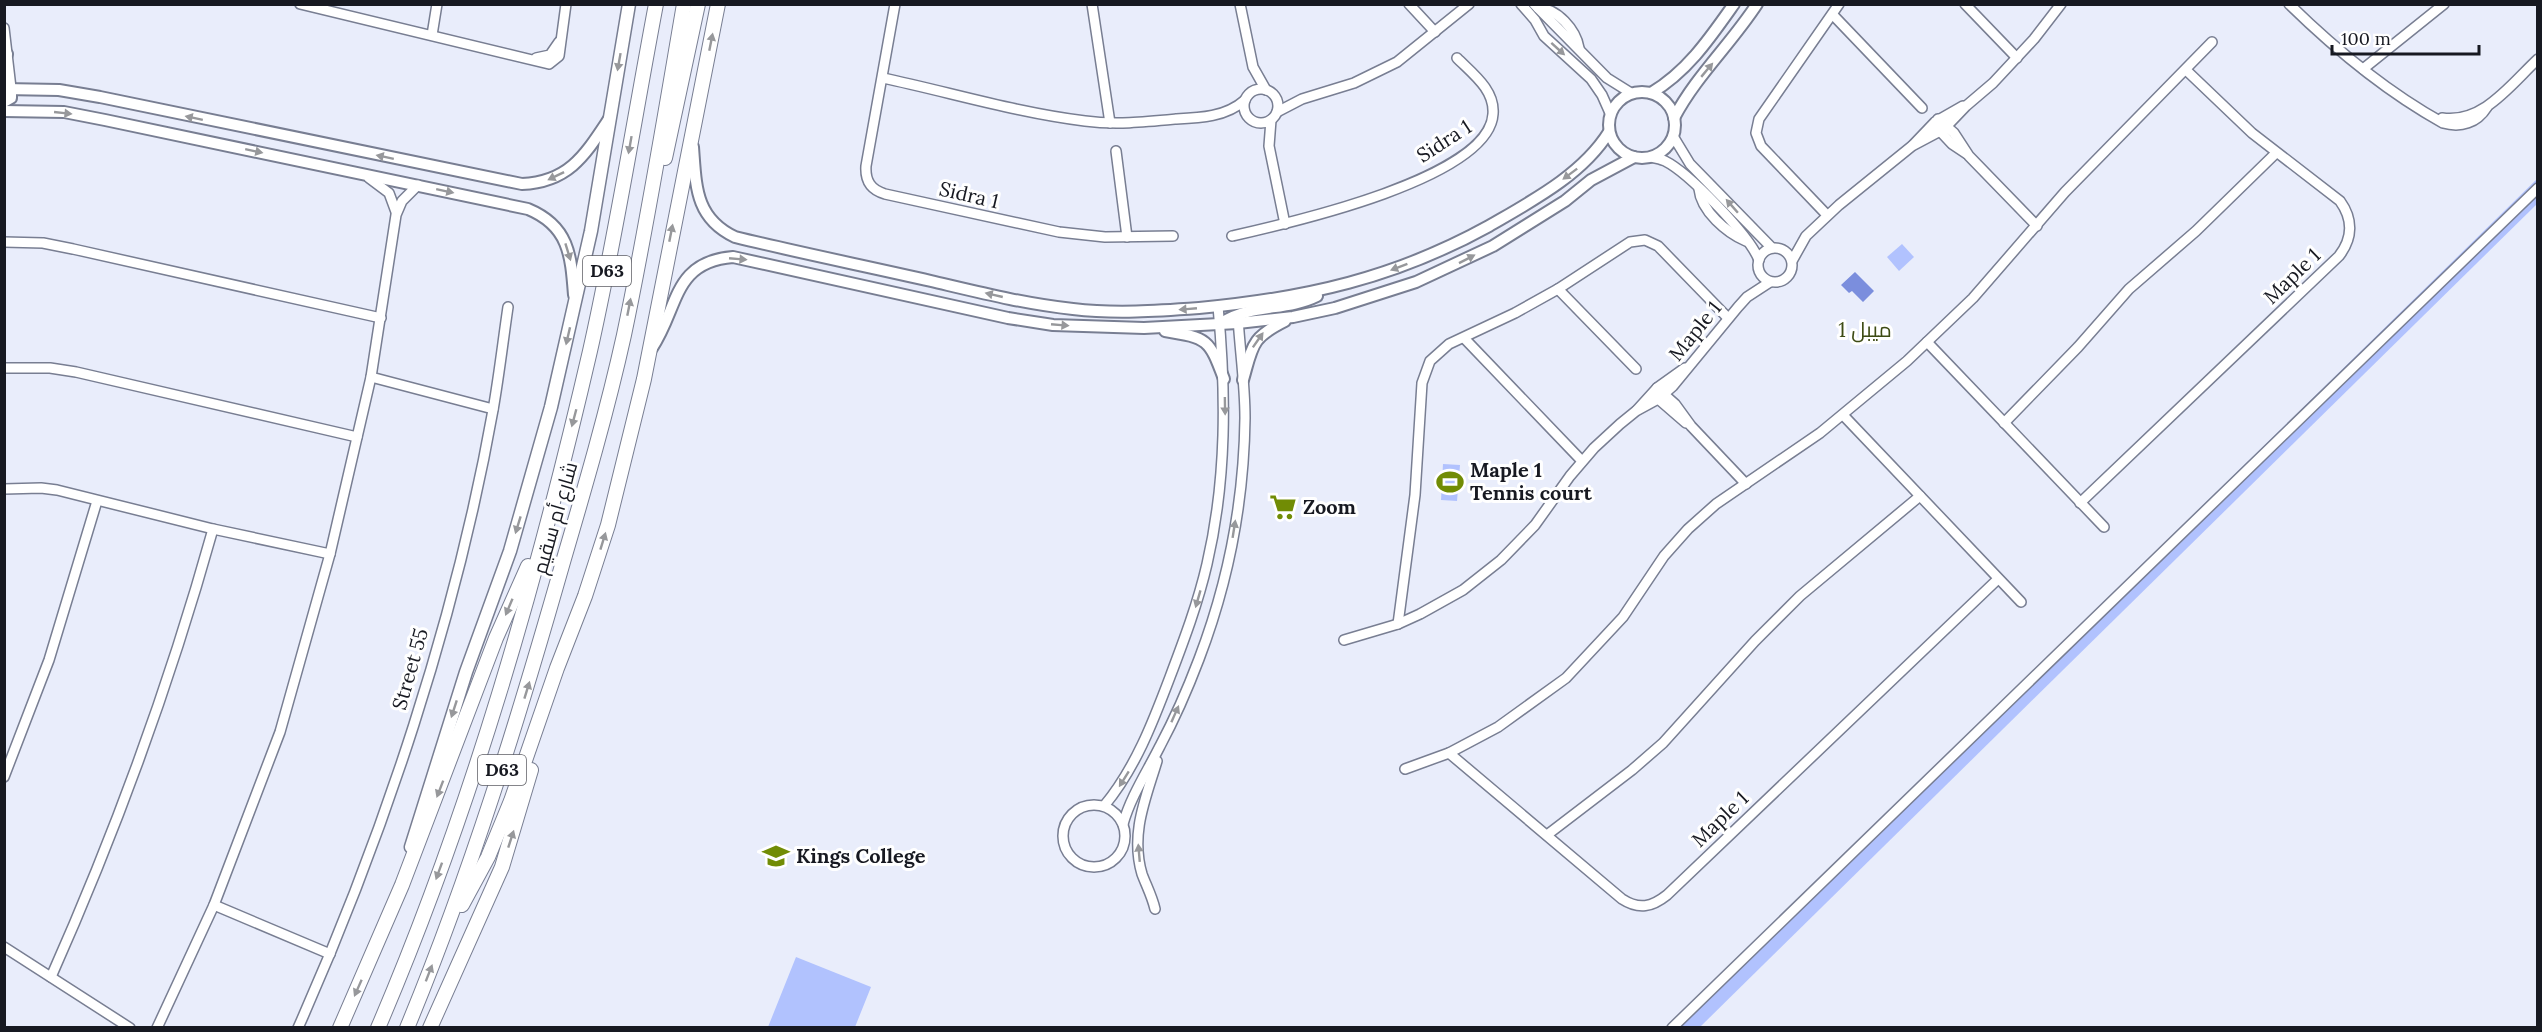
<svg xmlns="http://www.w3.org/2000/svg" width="2542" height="1032" font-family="Lora,Cairo,serif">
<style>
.green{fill:#b1c2fe}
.water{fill:#7b8edd}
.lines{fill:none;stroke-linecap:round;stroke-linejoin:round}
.minor-casing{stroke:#787e92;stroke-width:12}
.tertiary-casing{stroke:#787e92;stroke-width:14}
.secondary-casing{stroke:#787e92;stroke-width:15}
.primary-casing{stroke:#787e92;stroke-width:16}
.minor{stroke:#fff;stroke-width:9}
.tertiary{stroke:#fff;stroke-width:10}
.secondary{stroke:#fff;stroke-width:12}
.primary{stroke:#fff;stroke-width:14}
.oneway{fill:#97989b}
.labels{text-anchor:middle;stroke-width:6;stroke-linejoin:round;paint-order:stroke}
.shield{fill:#fff;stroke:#5d5e64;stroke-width:1.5}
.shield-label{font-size:18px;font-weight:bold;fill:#171921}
.street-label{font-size:20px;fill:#171921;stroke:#fff}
.poi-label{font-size:20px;font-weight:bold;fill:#171921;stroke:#fff;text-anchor:start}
.neighbourhood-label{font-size:21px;fill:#3d4b14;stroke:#fff}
</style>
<rect width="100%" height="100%" fill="#e9edfb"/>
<g class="green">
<path d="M2537,179V204L1700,1027L1668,1028Z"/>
<path d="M1902,244L1914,257L1899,271L1887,257Z"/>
<path d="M1443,464L1460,465L1457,501L1441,500Z"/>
<path d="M796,957L871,987L855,1027H768Z"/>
</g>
<path class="water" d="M1855,272L1874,291L1863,302L1852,291L1849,293L1841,285Z"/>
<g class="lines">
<defs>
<g id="minor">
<path d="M300,4L549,64L559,56L566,4"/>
<path d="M895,4L866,166C865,181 871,190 885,194L1059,232L1105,237L1173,236"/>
<path d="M1092,4L1110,123"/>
<path d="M1240,4L1253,67L1266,90"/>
<path d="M1409,4L1435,32"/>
<path d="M1521,4L1535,20L1544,36L1591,79L1602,95L1610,113"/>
<path d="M1534,4L1607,78L1631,93"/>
<path d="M1965,4L2017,58"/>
<path d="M2289,4C2335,49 2387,92 2443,123C2461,128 2477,123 2487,107"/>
<path d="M1538,8C1557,8 1576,30 1579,48"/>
<path d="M1833,15L1922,108"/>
<path d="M4,28L11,88"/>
<path d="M432,35L437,4"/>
<path d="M536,58L550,55L559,42"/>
<path d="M2363,69L2444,4"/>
<path d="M883,78C949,92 1018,113 1085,121C1115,125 1145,122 1176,119C1200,118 1226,117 1245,100"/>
<circle cx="1261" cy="106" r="17"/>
<path d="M1277,112L1302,99L1354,83L1397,62L1469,4"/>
<path d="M2442,118C2483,124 2511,84 2538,59"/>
<path d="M1938,119L1954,133L1969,156L2037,226"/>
<path d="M1271,120L1269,146L1285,224"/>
<path d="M1937,128L1952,144L1967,154"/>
<path d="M1673,136L1690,164L1772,248"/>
<path d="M1913,145L1935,122L1963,106"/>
<path d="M1116,151L1127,237"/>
<path d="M1651,157C1656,158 1661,159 1665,161C1689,173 1749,235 1759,260"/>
<path d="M369,178L389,193L396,212"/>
<path d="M1699,189C1701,211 1727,233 1746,241"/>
<path d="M1827,215L1761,146L1756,133L1759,119L1839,4"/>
<path d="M1232,236C1285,224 1489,179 1493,114C1495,90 1473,74 1457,58"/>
<path d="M4,242L43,243L73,249L381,318"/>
<circle cx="1775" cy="265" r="17"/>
<path d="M1792,261L1806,236L1839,205L1912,146L1944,129L1966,106L1993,83L2034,39L2061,4"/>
<path d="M1558,289L1636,369"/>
<path d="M1464,338L1582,461"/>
<path d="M1927,342L2104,527"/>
<path d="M4,368H50L76,372L357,437"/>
<path d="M371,377L493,409"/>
<path d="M1657,388L1675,404L1691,426L1746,484"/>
<path d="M1656,397L1686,423"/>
<path d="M1637,410L1657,388L1685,368"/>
<path d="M1843,415L2021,602"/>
<path d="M2004,423L2078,347L2129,289L2196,231L2276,153"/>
<path d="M4,489L41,488L57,490L213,529L330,554"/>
<path d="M2080,503L2339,256C2353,238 2353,219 2340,201L2252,133L2186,70"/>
<path d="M1398,624L1415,495L1422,383L1430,361L1449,344L1515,313L1558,289L1630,242L1645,240L1658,246L1728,318"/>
<path d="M1344,640L1398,624L1420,614L1463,590L1501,560L1535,525L1570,476L1594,448L1620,424L1636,411L1658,399L1673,386L1738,307L1747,297L1770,282"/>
<path d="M1449,753L1622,899C1639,910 1652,907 1667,895L1998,579"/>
<path d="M1405,769L1449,753L1498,727L1566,678L1623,617L1664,556L1688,529L1716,504L1820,433L1907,361L1973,298L2065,192L2212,42"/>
<path d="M4,777L49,660L97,501"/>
<circle cx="1094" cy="836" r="31"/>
<path d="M1104,806C1135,769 1153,722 1170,677C1184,640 1198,603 1207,564C1227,478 1226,393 1218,306"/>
<path d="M1123,824C1131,796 1147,772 1160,746C1175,718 1188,688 1199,659C1228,583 1244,499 1245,418C1245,384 1240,351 1238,318"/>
<path d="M1547,835L1632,770L1663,743L1755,641L1800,596L1920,496"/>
<path d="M214,905L330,954"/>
<path d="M1155,909C1152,896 1146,885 1142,874C1130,833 1146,798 1157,761"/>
<path d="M4,947L130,1028"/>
<path d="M51,977C116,831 170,683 213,529"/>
<path d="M157,1028L214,905L280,732L330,554L371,377L396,215L402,201L418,185"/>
<path d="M298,1028C384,835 456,618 493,410C499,376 503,341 508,307"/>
<path d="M1672,1028L2538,188"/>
</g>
<g id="tertiary">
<path d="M4,64L7,54"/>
<path d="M4,89L59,90L100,97L522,184C569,182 585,155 609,119"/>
<circle cx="1642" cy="125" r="33"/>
<path d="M1651,93C1687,72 1710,38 1734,4"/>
<path d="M4,102L11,98V88"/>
<path d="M4,111L64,112L105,120L528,209C569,226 571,255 574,295"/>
<path d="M1674,118C1696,76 1731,44 1757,4"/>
<path d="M693,147C696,186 695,218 735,237C800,253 866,266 931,281C978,292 1025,304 1073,309C1115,314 1157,311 1199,308C1306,298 1395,278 1489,226C1532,201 1582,175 1609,132"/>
<path d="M1223,322C1251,304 1287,311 1317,296"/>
<path d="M1165,331C1208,338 1209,339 1224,379"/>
<path d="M652,348C679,308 672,262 733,257L1008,318L1053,325L1144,328L1238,323L1293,317L1335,308L1416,282L1493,246L1565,201L1591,180L1634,157"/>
<path d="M1243,380C1253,345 1251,338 1285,321"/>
</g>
<path id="secondary" d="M411,847L466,672L510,551L551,407L591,231L629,4"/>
<g id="primary">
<path d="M665,158L698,4"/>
<path d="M462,905L488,857L511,801L557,668L585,596L608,525L644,379L718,4"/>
<path d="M340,1028L402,885L496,638L528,566"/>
<path d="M378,1028C471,811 537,580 590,351C616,236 634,120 656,4"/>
<path d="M407,1028C470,876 518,720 563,562C585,487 607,412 624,335C647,226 665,115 684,4"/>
<path d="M430,1028L502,867L531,770"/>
</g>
</defs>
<use href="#minor" class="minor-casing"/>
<use href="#tertiary" class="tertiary-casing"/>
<use href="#secondary" class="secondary-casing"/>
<use href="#primary" class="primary-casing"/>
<use href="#minor" class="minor"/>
<use href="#tertiary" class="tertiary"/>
<use href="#secondary" class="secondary"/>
<use href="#primary" class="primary"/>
</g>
<defs><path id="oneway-solid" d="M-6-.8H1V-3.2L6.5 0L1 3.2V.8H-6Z" transform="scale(1.5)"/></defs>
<g class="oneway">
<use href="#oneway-solid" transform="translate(711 42) rotate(-79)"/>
<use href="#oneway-solid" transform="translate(1558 49) rotate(42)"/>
<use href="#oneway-solid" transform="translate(619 62) rotate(100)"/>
<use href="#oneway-solid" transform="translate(1707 70) rotate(-50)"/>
<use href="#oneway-solid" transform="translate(63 113) rotate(6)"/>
<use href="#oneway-solid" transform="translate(194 118) rotate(-168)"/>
<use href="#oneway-solid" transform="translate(630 145) rotate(100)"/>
<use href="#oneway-solid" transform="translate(254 151) rotate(12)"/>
<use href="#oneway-solid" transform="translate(385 157) rotate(-168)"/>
<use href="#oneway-solid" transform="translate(1570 174) rotate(143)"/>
<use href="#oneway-solid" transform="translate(556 176) rotate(154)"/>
<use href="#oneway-solid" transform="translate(445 191) rotate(12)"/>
<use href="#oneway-solid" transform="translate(1732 206) rotate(-131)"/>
<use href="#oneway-solid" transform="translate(671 233) rotate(-79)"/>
<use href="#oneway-solid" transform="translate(568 252) rotate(73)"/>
<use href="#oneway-solid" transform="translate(738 259) rotate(5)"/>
<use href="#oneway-solid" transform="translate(1467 259) rotate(-27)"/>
<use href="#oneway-solid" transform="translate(1399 267) rotate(159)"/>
<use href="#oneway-solid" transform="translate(994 295) rotate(-167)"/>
<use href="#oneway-solid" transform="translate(629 307) rotate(-79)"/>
<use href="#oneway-solid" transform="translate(1188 309) rotate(175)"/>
<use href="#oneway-solid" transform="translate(1060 325) rotate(5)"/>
<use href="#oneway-solid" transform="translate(568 336) rotate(103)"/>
<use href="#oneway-solid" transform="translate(1258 340) rotate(-55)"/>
<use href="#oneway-solid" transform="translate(1225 406) rotate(89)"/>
<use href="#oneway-solid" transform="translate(574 418) rotate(105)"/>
<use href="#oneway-solid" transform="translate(518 525) rotate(107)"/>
<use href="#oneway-solid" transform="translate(1234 529) rotate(-81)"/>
<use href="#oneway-solid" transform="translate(603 541) rotate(-73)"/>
<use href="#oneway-solid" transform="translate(1198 599) rotate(106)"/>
<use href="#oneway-solid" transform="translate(509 607) rotate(113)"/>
<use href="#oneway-solid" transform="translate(527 690) rotate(-73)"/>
<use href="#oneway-solid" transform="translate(454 709) rotate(108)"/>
<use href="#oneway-solid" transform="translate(1175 714) rotate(-66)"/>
<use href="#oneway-solid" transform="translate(1124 779) rotate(122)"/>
<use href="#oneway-solid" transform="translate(440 789) rotate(111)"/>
<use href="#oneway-solid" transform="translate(511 839) rotate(-72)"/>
<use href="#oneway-solid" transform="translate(1139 853) rotate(-95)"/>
<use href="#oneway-solid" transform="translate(439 871) rotate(110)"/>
<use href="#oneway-solid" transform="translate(429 973) rotate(-69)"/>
<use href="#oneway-solid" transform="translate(358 988) rotate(114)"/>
</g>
<defs>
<symbol id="stadium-bare" viewBox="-9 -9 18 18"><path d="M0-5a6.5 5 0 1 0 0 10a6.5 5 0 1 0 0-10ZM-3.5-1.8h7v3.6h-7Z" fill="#718c05" stroke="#fff" stroke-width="2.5" paint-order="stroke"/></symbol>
<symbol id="supermarket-bare" viewBox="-9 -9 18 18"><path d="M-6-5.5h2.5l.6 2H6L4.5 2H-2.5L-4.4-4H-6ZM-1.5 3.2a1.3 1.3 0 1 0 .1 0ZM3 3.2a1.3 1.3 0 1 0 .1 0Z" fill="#718c05" stroke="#fff" stroke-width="2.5" paint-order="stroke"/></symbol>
<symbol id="university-bare" viewBox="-9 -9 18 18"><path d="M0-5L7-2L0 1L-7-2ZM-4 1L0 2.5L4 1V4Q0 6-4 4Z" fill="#718c05" stroke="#fff" stroke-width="2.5" paint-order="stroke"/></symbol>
</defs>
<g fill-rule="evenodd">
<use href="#stadium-bare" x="1431" y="463" width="38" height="38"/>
<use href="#supermarket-bare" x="1264" y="488" width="38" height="38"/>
<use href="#university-bare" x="757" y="837" width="38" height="38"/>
</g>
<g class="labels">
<g class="shield">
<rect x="583" y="256" width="48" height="30" rx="4.5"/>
<rect x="478" y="755" width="48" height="30" rx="4.5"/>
</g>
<g class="shield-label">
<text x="607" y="277">D63</text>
<text x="502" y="776">D63</text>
</g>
<g class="street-label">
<text transform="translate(1444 141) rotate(-33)" y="7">Sidra 1</text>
<text transform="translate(969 195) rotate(13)" y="7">Sidra 1</text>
<text transform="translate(2292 276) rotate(-44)" y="7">Maple 1</text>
<text transform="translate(1695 331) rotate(-51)" y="7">Maple 1</text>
<text transform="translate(555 518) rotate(-74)" y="7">شارع أم سقيم</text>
<text transform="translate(410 669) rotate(-74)" y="7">Street 55</text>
<text transform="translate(1720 819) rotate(-44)" y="7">Maple 1</text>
</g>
<g class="poi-label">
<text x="1470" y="477">Maple 1<tspan x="1470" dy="23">Tennis court</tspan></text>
<text x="1303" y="514">Zoom</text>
<text x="796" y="863">Kings College</text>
</g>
<g class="neighbourhood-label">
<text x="1865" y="337">ميبل 1</text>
</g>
</g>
<rect width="2542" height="1032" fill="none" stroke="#171921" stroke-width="12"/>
<path d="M2332 45v9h147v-9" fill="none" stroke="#171921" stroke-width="3"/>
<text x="2341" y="45" font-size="18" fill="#171921" stroke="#ffffff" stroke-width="4.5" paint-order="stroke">100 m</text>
</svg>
